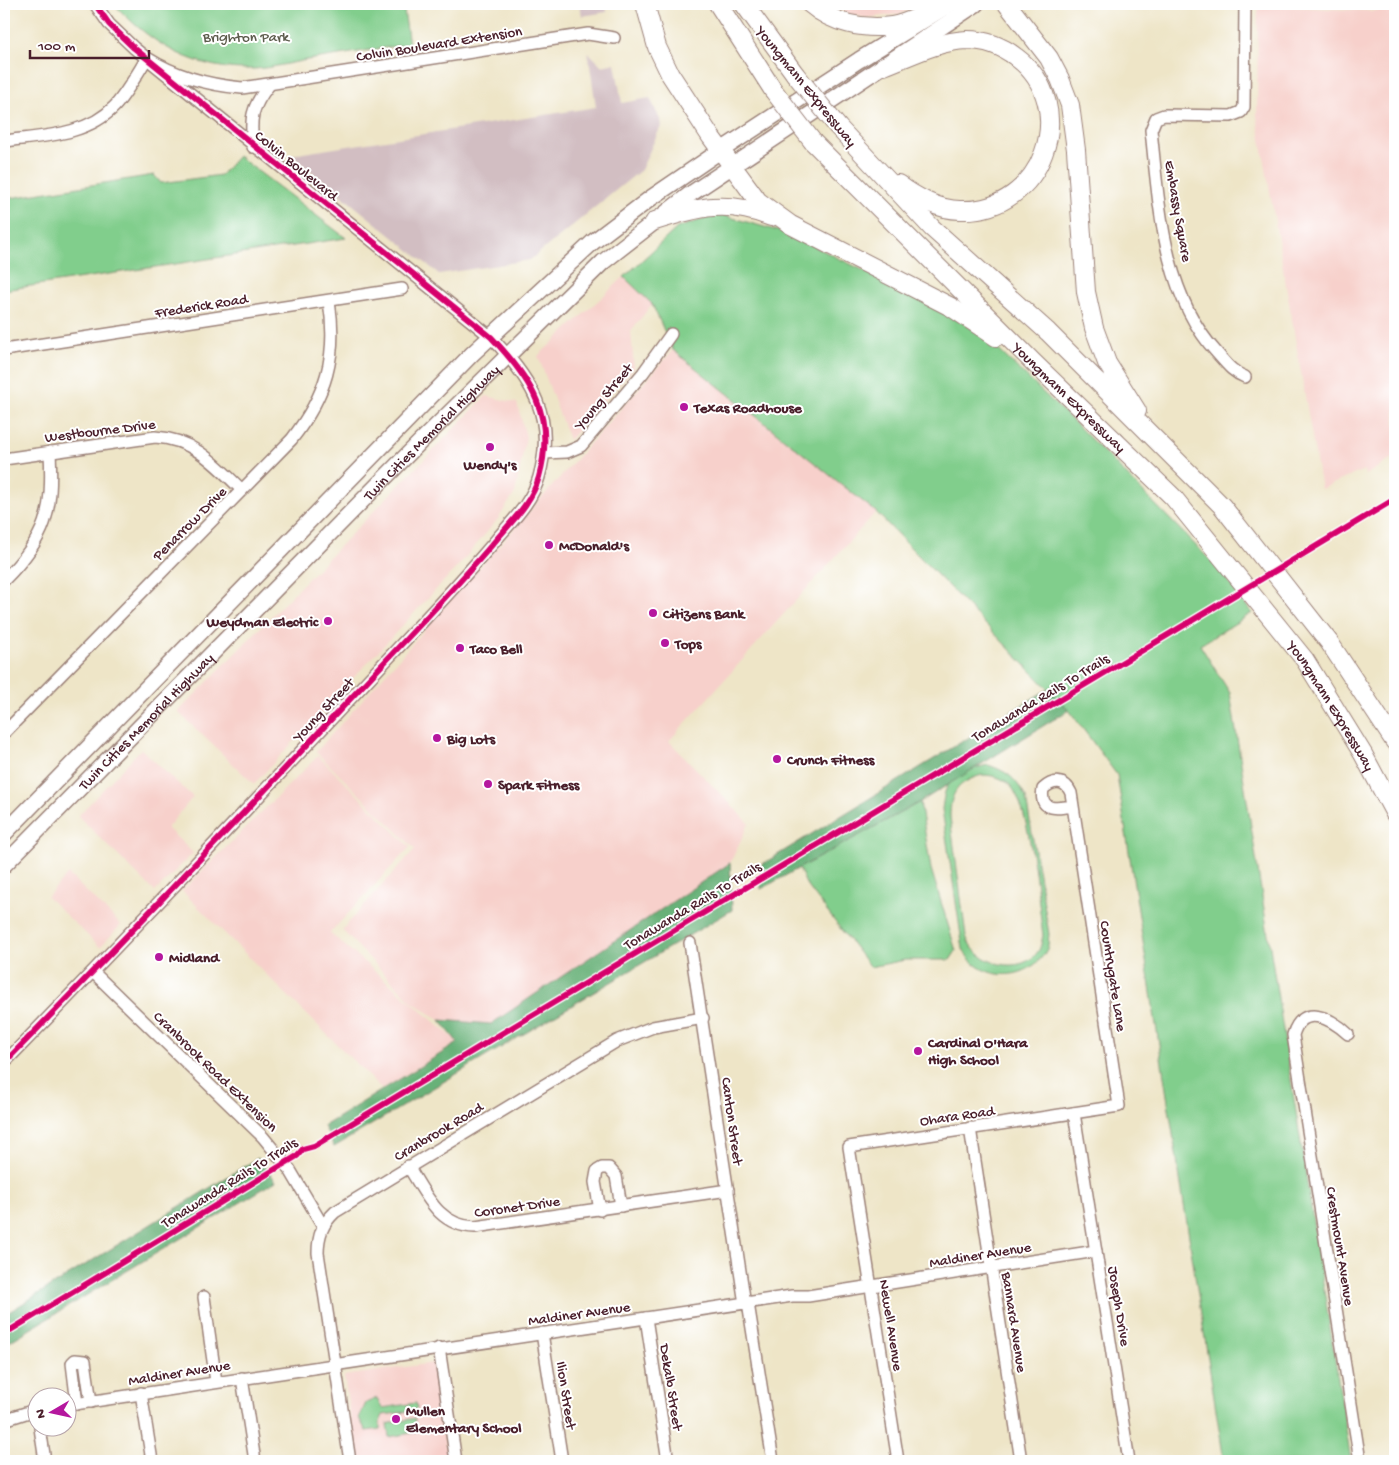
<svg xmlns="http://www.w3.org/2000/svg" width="1399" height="1465" font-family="'Gochi Hand',sans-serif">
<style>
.built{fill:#f7d0cb}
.industrial{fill:#d2bec2}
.green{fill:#81ce8c;stroke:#66765c;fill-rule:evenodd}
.forest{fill:#68b178;stroke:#596852}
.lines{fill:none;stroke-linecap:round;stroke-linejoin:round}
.minor-casing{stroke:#9c8279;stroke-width:14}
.major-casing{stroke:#9c8279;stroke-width:18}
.highway-casing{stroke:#9c8279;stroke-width:20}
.minor{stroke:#fff;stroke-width:11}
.major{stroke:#fff;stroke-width:15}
.highway{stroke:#fff;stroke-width:18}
.highway-bridge-casing{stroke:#9c8279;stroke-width:20;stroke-linecap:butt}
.highway-bridge{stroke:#fff;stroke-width:18}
.cycleway-casing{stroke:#fff;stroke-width:9}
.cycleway{stroke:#d6006c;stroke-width:6}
.poi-dot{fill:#b5179e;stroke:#fff;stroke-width:2}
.labels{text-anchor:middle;stroke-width:4;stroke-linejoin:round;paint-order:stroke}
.park-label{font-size:15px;fill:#5d5c4d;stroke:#fff}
.street-label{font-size:15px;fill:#4a1f2b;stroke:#fff}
.poi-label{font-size:15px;font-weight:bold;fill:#4a1f2b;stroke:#fff;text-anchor:start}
</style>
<rect width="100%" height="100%" fill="#fff"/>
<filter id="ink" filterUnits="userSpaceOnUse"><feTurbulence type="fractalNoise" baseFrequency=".02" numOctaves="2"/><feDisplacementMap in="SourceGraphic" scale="10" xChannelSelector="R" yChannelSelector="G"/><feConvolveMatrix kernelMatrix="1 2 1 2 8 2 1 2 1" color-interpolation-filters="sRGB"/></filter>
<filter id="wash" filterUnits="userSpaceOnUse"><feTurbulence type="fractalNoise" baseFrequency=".0096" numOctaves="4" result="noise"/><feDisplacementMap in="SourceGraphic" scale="20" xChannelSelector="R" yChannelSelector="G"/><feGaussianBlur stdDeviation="1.12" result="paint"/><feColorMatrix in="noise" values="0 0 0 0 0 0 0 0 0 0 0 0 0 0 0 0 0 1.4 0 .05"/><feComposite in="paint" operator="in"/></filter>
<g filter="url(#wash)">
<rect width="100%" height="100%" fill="#eee5c7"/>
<g class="built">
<path d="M837,4H920L901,14L866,18L845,13Z"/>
<path d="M1258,5L1374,11L1395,8V457L1365,475L1364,470L1321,489L1257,116Z"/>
<path d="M624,277L652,304L631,331L634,368L569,440L538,356Z"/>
<path d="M673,350L876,512L669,741L749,823L730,863L491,1024L440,1020L412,1002L342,930L415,849L316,752Z"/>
<path d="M486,396L517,403L526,437L515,493L498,519L459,565L254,784L178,712Z"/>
<path d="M141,749L193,797L167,828L193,853L155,892L78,816Z"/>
<path d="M318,756L410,847L330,933L458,1042L382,1089L182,891Z"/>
<path d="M68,874L121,925L100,947L47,897Z"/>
<path d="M433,1363L448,1461H357L344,1376Z"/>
</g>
<g class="industrial">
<path d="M580,4H606L607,12L582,16Z"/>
<path d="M588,52L602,66L615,63L622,103L650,98L662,124L641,170L530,260L439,274L291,155L596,107Z"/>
</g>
<g class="green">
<path d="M114,4H403L409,44C375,49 341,55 307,60C290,63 272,68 254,69C196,71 152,45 114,4Z"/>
<path d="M238,156L346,238L4,290V199L154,175L161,183L221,175Z"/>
<path d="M719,214L789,234L926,301L984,336L1077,425L1217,567L1252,613L1200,645L1230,693L1351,1461H1224L1117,775L1069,710L876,512L673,350L652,304L624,277L677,228Z"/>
<path d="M988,765C1009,772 1016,779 1026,798L1049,934C1048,939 1049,945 1047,949C1030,984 978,982 963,949L942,809C943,803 944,794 946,789C953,774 974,768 988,765ZM982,775C993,775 1003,778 1010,785C1031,807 1038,902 1043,935C1042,940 1041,946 1039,950C1023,977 975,965 966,936L950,817C950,792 958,782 982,775Z"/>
<path d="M920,802L931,869L956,951L950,960H905L870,967L806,884L799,868Z"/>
<path d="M377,1398L382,1408L416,1403L417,1408L413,1411L383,1415L380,1422V1429L366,1431L359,1418L366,1403Z"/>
<path d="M415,1418L417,1432L389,1437L387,1424Z"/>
</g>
<g class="forest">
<path d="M1048,689L1069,710L920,802L761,889V865Z"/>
<path d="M730,863L732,910L334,1147L324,1126L458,1043L440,1020L491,1024Z"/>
<path d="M258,1158L276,1181L4,1345V1315Z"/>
</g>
</g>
<g filter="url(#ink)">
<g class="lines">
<defs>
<g id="minor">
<path d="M1245,4L1244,107L1241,112L1231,116L1164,115L1156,118L1151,130C1159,205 1163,294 1217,353C1226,363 1232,372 1245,377"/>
<path d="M4,141C42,136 87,136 115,106C127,92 137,74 147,58C177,77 208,85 242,88L588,34L614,38"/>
<path d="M253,147C250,118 251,108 269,85"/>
<path d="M4,350L402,289"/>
<path d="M544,453L567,452L581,446L643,373L671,334"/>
<path d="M4,459L155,437C194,439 216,465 242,490"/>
<path d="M4,580C47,537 53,512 50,452"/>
<path d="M4,733L292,439C326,395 338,357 329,301"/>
<path d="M690,943L745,1304"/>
<path d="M93,972L263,1137L290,1170L323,1226"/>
<path d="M1348,1034C1331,1018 1302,1003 1293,1035L1360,1461"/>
<path d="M4,1063C137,927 266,789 396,650C430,614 464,578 496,540C512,521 532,502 539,477C556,417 532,380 491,337L134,48L109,24L95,4"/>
<path d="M1074,1113L1129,1461"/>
<path d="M970,1128L1021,1461"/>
<path d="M408,1166C426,1194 438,1226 475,1227L728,1190"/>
<path d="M600,1210L595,1182L597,1171L602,1168H609L616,1176L621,1206"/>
<path d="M204,1297L216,1382"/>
<path d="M748,1303L773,1461"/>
<path d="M646,1318L668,1461"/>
<path d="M542,1333L562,1461"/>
<path d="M439,1348L456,1461"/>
<path d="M242,1378L255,1461"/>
<path d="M141,1393L152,1461"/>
<path d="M77,1404L72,1363L75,1360L85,1361L91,1402"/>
<path d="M68,1405L792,1296H808L1096,1251"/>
<path d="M4,1420L38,1409"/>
<path d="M40,1428L45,1461"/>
<path d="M350,1461L318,1253C318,1236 322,1224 335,1212L617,1041L653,1027L703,1018"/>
<path d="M898,1461L849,1147L1119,1106L1071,793C1065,779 1053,780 1043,789C1039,811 1056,809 1072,806"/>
</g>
<g id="major">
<path d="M4,834L472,354L593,242L651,198L720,151L859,60L950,4"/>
<path id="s1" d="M4,865L419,443L603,262L689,195L976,4"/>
</g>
<g id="highway">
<path d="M645,4L657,47L670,74L711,137L758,201L791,225L951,307L996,337"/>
<path d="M718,4L773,90"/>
<path d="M744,4L795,74"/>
<path d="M810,4C832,23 863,30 892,26C906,24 922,15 936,10"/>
<path d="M1007,4L1049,58L1060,79L1070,105L1076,150L1086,292L1094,328L1107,363L1137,411"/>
<path d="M884,66C910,56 938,41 967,40C985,40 1002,46 1016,57C1082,106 1042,214 960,210C939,210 915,197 898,184"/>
<path d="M838,127L932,228L1048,332L1222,506L1329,642L1395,742"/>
<path id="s2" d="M813,142L1033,362L1173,497L1305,660L1363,754L1395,814"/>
<path d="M655,221C698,207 727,199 771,217"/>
</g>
</defs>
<use href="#minor" class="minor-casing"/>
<use href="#major" class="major-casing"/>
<use href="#highway" class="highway-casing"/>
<use href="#minor" class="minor"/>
<use href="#major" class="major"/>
<use href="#highway" class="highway"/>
<defs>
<g id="highway-bridge">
<path d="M795,74L838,127"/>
<path d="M773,90L813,142"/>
</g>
</defs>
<use href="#highway-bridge" class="highway-bridge-casing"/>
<use href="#highway-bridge" class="highway-bridge"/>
<defs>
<g id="cycleway">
<path d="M4,1063C137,927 266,789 396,650C430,614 464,578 496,540C512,521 532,502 539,477C556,417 532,380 491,337L134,48L109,24L95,4"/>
<path d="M4,1334L297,1156L303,1149L314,1146L1395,499"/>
</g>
</defs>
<use href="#cycleway" class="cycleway-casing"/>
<use href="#cycleway" class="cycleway"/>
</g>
</g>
<g class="poi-dot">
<circle cx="684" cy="407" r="5"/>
<circle cx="490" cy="447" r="5"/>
<circle cx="549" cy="545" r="5"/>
<circle cx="653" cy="613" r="5"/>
<circle cx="328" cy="621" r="5"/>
<circle cx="665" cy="643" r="5"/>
<circle cx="460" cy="648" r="5"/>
<circle cx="437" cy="738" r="5"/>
<circle cx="777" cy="759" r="5"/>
<circle cx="488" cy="784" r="5"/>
<circle cx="159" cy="957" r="5"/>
<circle cx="918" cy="1051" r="5"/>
<circle cx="396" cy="1419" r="5"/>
</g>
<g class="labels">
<g class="park-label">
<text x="246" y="41">Brighton Park</text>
</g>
<g class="street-label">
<text transform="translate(439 43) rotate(-9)" y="5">Colvin Boulevard Extension</text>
<text transform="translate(807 86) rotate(51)" y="5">Youngmann Expressway</text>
<text transform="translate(297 165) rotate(39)" y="5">Colvin Boulevard</text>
<text transform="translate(1179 211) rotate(80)" y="5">Embassy Square</text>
<text transform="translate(201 305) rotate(-9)" y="5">Frederick Road</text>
<text transform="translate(603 396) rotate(-50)" y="5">Young Street</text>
<text dy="5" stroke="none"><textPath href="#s2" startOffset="362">Youngmann Expressway</textPath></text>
<text transform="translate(100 430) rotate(-7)" y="5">Westbourne Drive</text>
<text dy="5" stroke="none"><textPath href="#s1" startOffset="608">Twin Cities Memorial Highway</textPath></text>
<text transform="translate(189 523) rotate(-45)" y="5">Penarrow Drive</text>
<text transform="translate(1040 697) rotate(-31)" y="5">Tonawanda Rails To Trails</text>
<text dy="5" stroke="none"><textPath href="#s2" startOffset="768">Youngmann Expressway</textPath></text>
<text transform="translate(323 709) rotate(-47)" y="5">Young Street</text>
<text dy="5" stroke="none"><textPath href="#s1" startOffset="202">Twin Cities Memorial Highway</textPath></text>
<text transform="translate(692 905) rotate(-31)" y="5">Tonawanda Rails To Trails</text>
<text transform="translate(1114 976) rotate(81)" y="5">Countrygate Lane</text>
<text transform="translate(216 1071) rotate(44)" y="5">Cranbrook Road Extension</text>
<text transform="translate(957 1115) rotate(-8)" y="5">Ohara Road</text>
<text transform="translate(733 1121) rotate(82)" y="5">Canton Street</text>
<text transform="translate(438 1131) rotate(-31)" y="5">Cranbrook Road</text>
<text transform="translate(229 1182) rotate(-32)" y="5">Tonawanda Rails To Trails</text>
<text transform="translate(517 1206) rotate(-8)" y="5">Coronet Drive</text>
<text transform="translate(1341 1246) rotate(81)" y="5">Crestmount Avenue</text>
<text transform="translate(980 1254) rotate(-9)" y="5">Maldiner Avenue</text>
<text transform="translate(1120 1306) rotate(81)" y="5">Joseph Drive</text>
<text transform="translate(579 1313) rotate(-8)" y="5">Maldiner Avenue</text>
<text transform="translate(1015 1322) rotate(81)" y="5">Bannard Avenue</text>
<text transform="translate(892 1325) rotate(81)" y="5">Newell Avenue</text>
<text transform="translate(179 1372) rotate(-9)" y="5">Maldiner Avenue</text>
<text transform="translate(672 1387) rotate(81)" y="5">Dekalb Street</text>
<text transform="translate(567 1395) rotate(81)" y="5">Ilion Street</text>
</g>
<g class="poi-label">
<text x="694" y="412">Texas Roadhouse</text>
<text x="490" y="469" text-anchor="middle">Wendy's</text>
<text x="559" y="550">McDonald's</text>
<text x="663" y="618">Citizens Bank</text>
<text x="318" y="626" text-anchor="end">Weydman Electric</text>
<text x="675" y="648">Tops</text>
<text x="470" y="653">Taco Bell</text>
<text x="447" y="743">Big Lots</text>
<text x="787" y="764">Crunch Fitness</text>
<text x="498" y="789">Spark Fitness</text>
<text x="169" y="962">Midland</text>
<text x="928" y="1047">Cardinal O'Hara<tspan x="928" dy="17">High School</tspan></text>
<text x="406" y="1415">Mullen<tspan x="406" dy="17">Elementary School</tspan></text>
</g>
</g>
<rect width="1399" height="1465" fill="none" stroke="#fff" stroke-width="20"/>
<g transform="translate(52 1412) rotate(261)"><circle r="24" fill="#ffffff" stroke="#b7a5aa"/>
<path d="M0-4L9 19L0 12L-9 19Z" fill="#b5179e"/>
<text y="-8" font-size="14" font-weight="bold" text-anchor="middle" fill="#4a1f2b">N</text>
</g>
<path d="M30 50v8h119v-8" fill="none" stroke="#4a1f2b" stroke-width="2.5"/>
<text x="38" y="50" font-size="15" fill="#4a1f2b" stroke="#ffffff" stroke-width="4" paint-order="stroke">100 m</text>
</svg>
